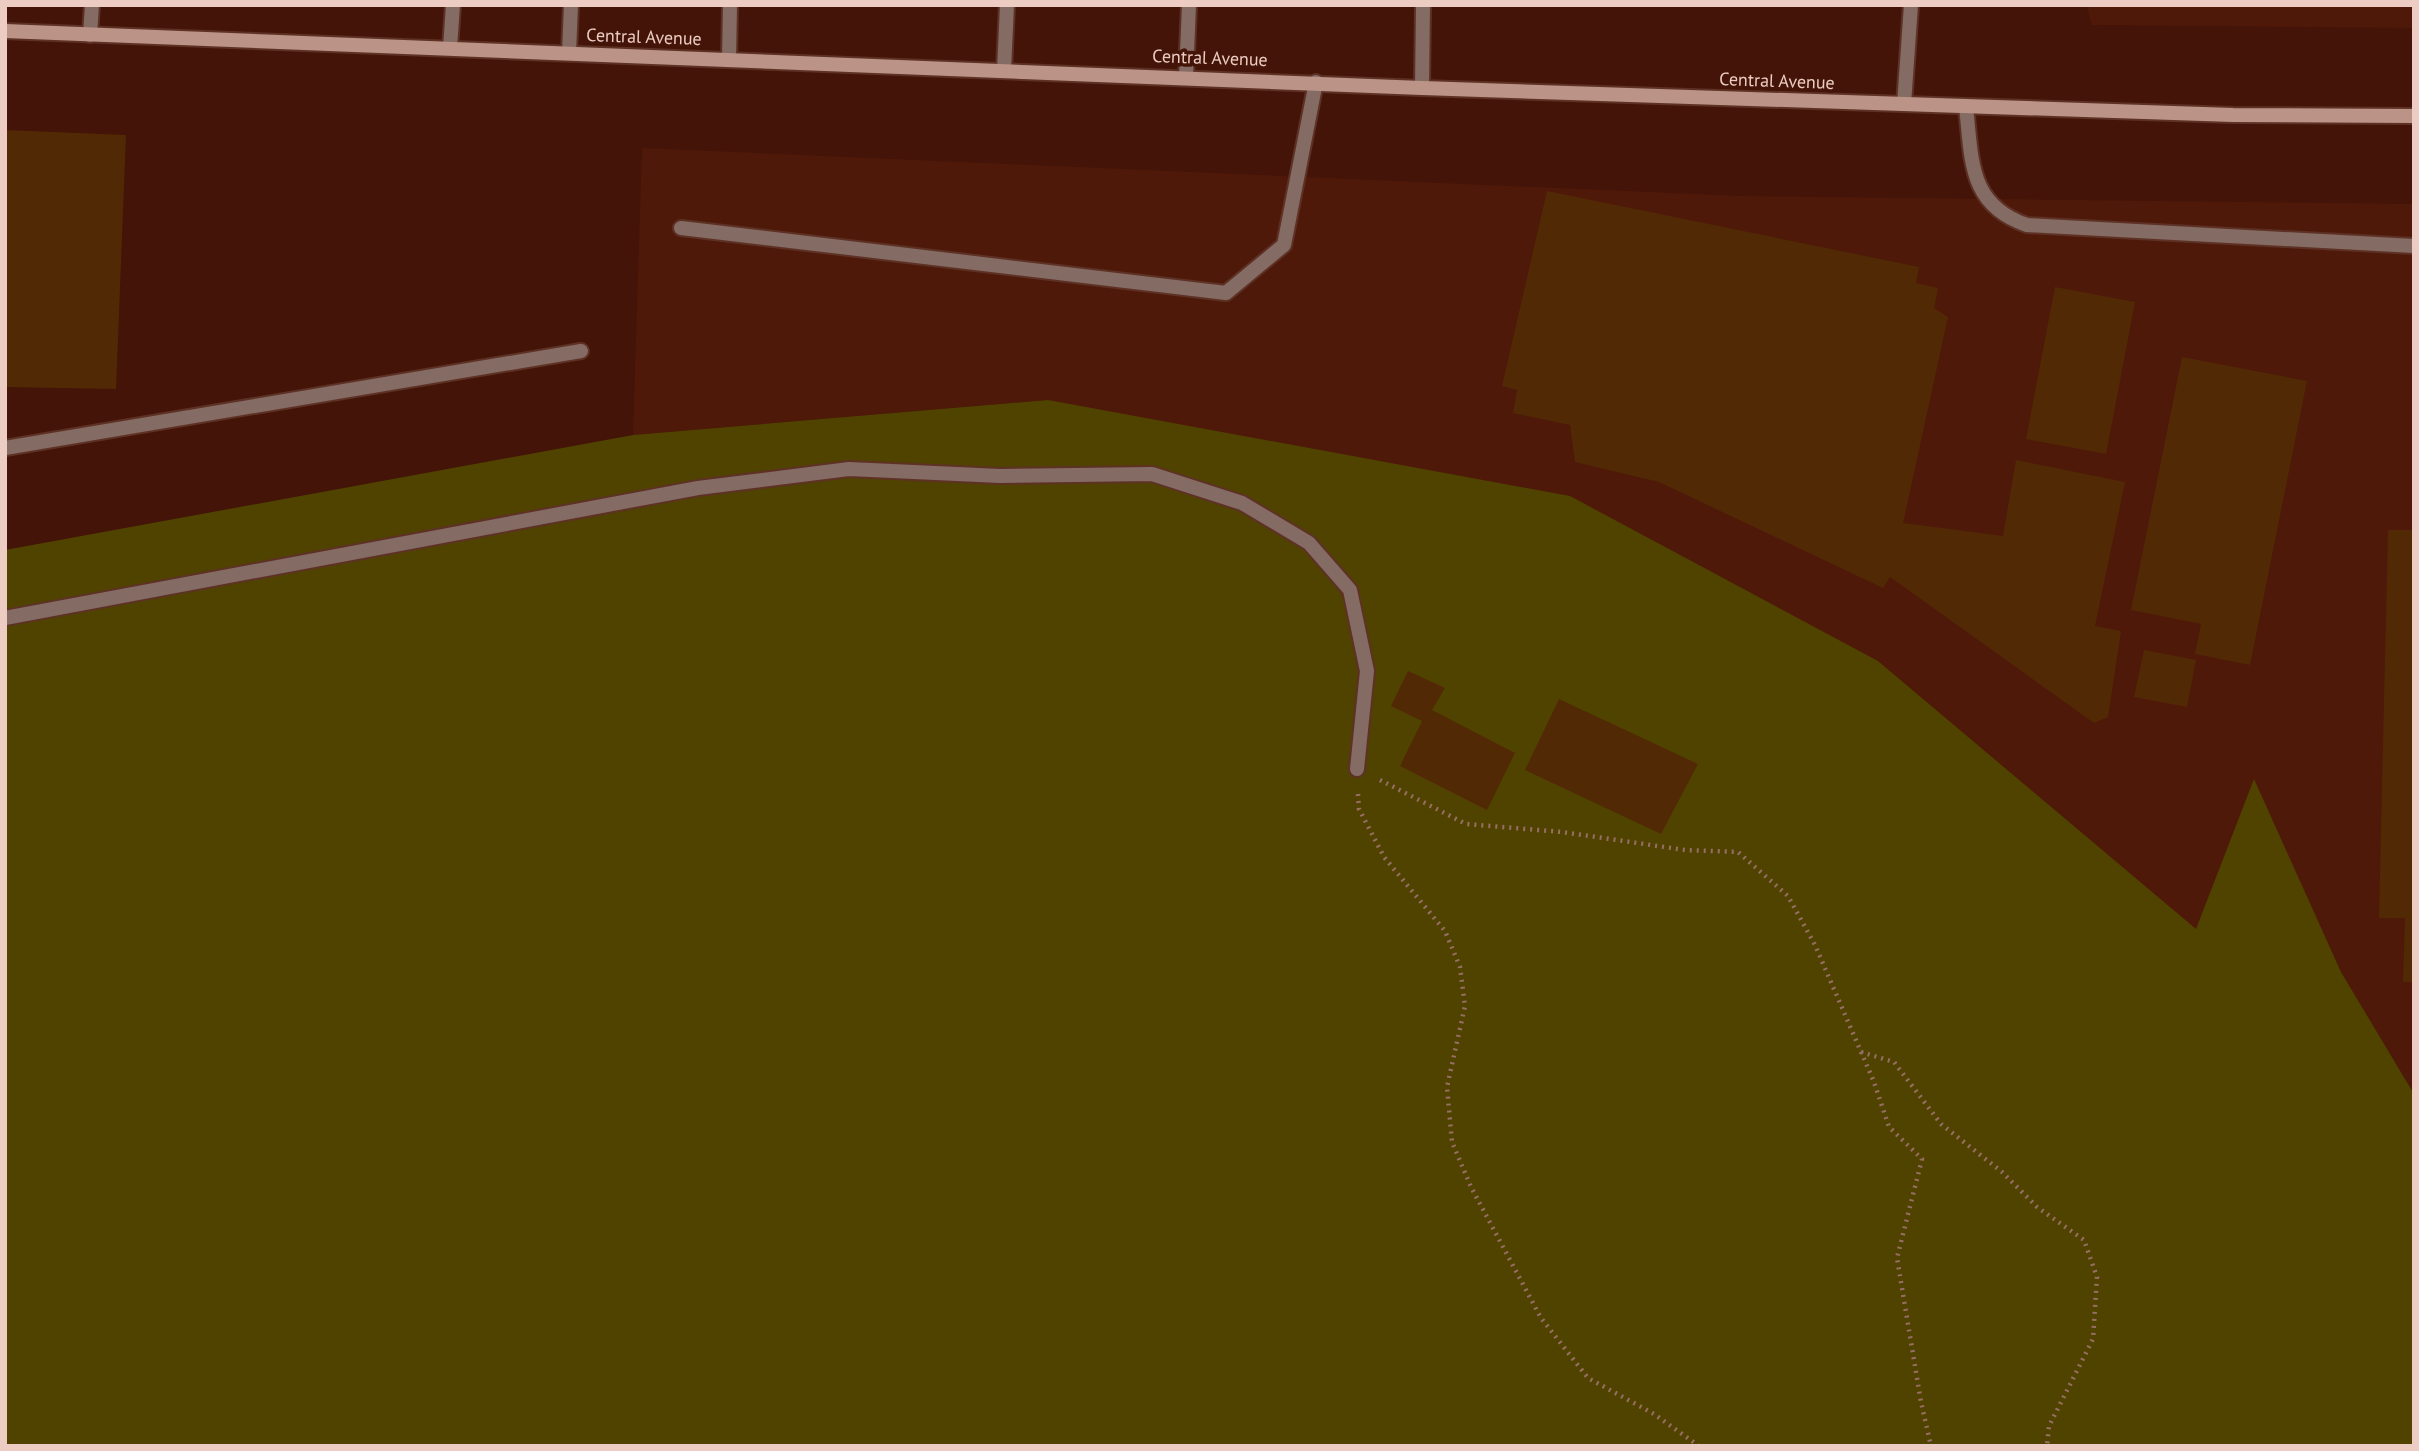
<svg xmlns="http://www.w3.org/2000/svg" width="2419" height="1451" font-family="'PT Sans',sans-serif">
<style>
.built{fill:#4f1909}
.green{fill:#504300}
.building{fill:#522905}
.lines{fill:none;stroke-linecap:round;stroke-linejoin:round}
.service-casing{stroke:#5e3125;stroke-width:18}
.minor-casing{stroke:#5e3125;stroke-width:18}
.secondary-casing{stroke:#5e3125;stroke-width:18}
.path{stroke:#966e63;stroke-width:4.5;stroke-dasharray:2 5;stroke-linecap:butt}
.service{stroke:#846b64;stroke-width:14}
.minor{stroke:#846b64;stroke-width:14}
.secondary{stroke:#bb9387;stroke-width:14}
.labels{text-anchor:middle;stroke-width:7;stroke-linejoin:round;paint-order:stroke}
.street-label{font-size:18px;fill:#ecccc3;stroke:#431407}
</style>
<rect width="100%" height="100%" fill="#431407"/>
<g class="built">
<path d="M2086,5H2414V28L2092,25Z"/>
<path d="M642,148L1740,196L2414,204V1094L2341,972L2254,781L2196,930L1878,661L1048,400L633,435Z"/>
</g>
<path class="green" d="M1048,400L1570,496L1878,661L2196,929L2254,779L2341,972L2414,1094V1446H5V550L633,435Z"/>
<g class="building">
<path d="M5,130L126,135L116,389L5,387Z"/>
<path d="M1547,191L1919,267L1916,283L1938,288L1934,308L1948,317L1903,523L2003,536L2016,460L2125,482L2095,626L2121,631L2108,717L2094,723L1890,577L1883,588L1659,482L1575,462L1570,425L1513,413L1517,390L1502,386Z"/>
<path d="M2055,287L2135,302L2106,454L2026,439Z"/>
<path d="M2182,357L2307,381L2250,665L2195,654L2201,624L2131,610Z"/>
<path d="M2388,530H2414V982H2403L2405,918H2379Z"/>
<path d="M2144,650L2196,660L2187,707L2134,697Z"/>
<path d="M1408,671L1445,688L1432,710L1515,753L1487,810L1400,766L1422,721L1391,706Z"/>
<path d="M1559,699L1698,764L1661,834L1525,770Z"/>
</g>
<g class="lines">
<defs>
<g id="service">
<path d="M90,35L92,5"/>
<path d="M450,48L453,5"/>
<path d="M569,53L571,5"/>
<path d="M729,59L730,5"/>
<path d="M1004,70L1007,5"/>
<path d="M1186,77L1189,5"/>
<path d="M1422,88L1423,5"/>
<path d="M1966,107C1972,159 1968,205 2027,225L2414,246"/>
<path d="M681,228L1226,293L1284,245L1316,82"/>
<path d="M5,448L581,351"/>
<path d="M5,618L698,488L849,469L1000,476L1152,474L1242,503L1309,543L1350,590L1367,671L1357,769"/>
</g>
<path id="minor" d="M1904,104L1911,5"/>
<path id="secondary" d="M5,31L1422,88L2233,115L2414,116"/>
</defs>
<use href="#service" class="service-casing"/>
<use href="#minor" class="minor-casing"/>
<use href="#secondary" class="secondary-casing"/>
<g class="path">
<path d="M1380,780L1466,824L1562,832L1685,850L1738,852L1788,896L1815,945L1874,1082L1889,1127L1922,1159L1897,1258L1921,1402L1931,1446"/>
<path d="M1358,794L1359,809L1384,857L1445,931L1460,967L1465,1006L1447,1087L1452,1142L1471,1187L1541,1318L1588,1378L1654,1414L1699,1446"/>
<path d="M1861,1052L1894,1062L1941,1124L2002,1172L2037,1207L2084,1240L2097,1277L2093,1339L2049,1426L2047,1446"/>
</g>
<use href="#service" class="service"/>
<use href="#minor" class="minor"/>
<use href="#secondary" class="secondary"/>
</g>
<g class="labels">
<g class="street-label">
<text transform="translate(644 37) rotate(2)" y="6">Central Avenue</text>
<text transform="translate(1210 58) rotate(2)" y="6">Central Avenue</text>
<text transform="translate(1777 81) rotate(2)" y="6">Central Avenue</text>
</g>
</g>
<rect width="2419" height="1451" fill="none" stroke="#ecccc3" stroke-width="14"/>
</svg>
